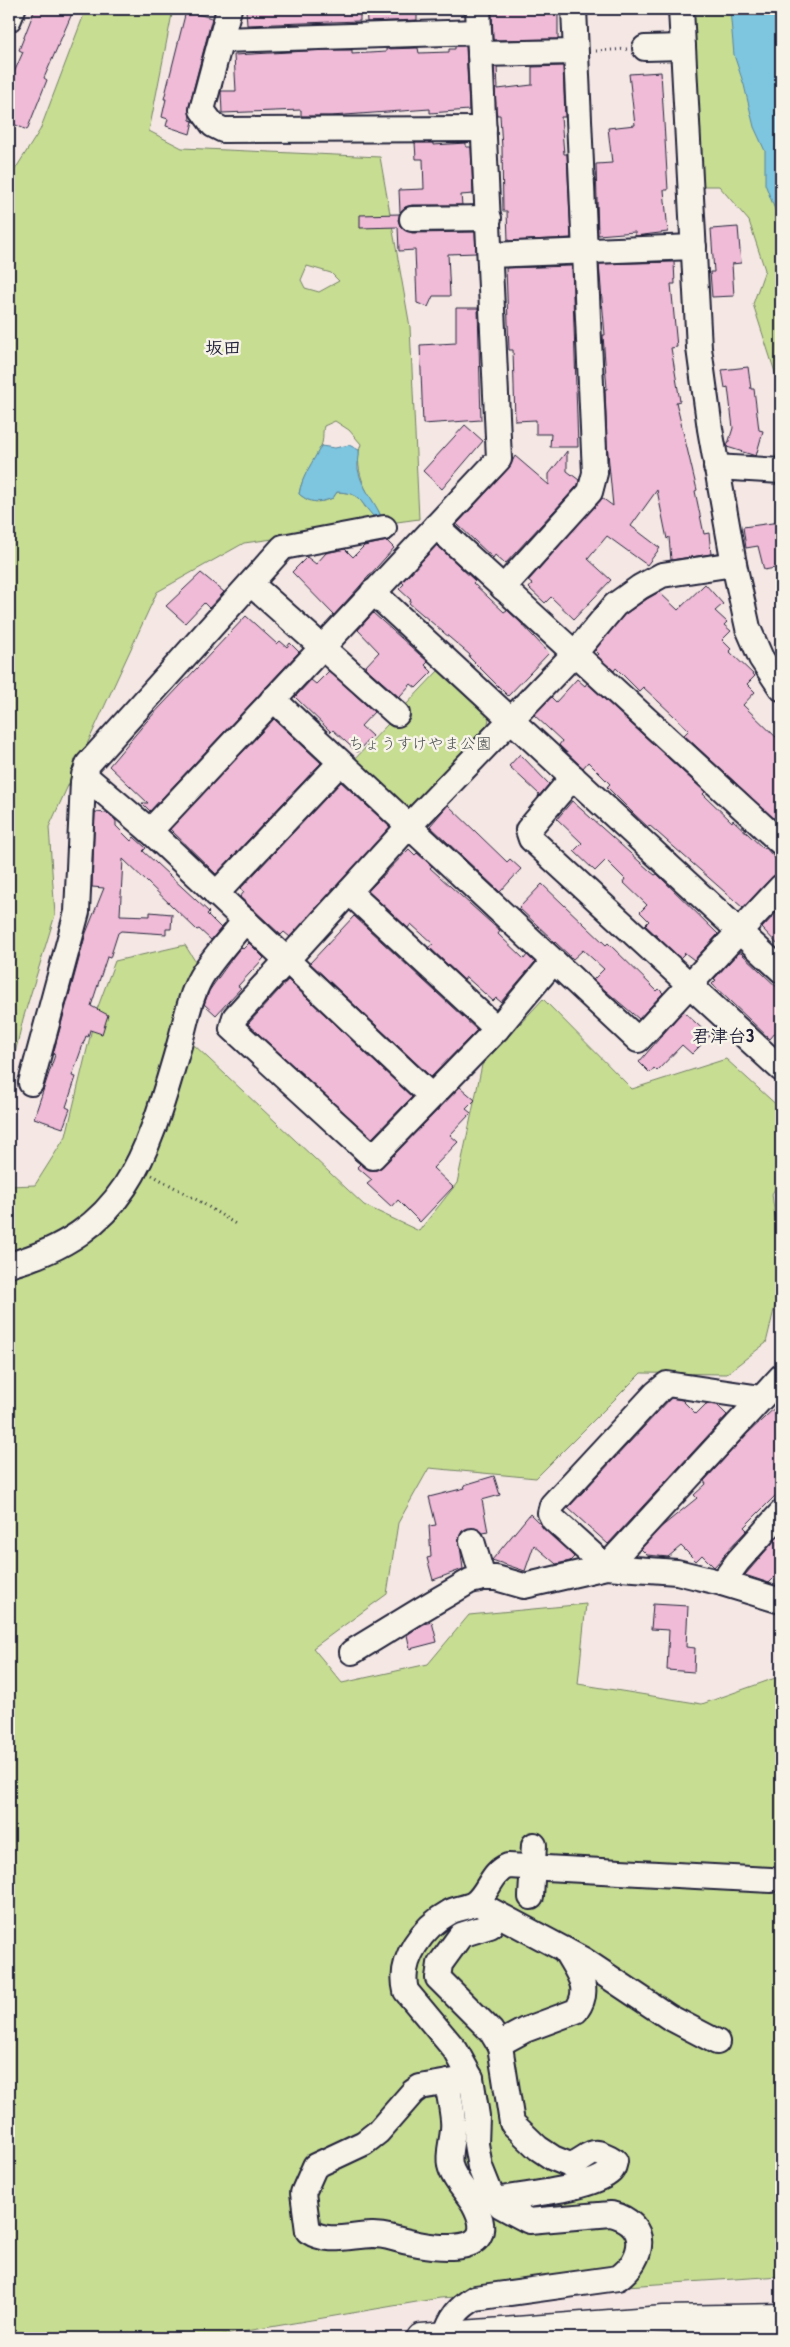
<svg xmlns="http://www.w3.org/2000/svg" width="790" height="2347" font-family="'Patrick Hand','Klee One',sans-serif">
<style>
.green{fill:#c7dd92;stroke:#748066;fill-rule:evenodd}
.water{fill:#7ec5df;stroke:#59849d}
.building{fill:#efbbd6;stroke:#22223b}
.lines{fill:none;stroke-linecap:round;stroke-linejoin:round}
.minor-casing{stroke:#22223b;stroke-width:28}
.major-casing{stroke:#22223b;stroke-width:31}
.path{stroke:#22223b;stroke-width:3;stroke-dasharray:1 4;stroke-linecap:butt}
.minor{stroke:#f7f3e8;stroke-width:24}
.major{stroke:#f7f3e8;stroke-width:28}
.labels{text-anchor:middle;stroke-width:5;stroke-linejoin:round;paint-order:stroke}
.park-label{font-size:16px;fill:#4b5151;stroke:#f7f3e8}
.neighbourhood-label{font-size:18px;font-weight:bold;fill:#22223b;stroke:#f7f3e8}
</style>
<rect width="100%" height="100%" fill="#f5e8e4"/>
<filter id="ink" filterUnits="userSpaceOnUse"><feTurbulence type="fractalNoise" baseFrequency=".02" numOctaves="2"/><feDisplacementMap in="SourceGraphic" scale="10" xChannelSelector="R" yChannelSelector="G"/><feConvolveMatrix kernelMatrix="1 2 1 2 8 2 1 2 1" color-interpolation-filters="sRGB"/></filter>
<g filter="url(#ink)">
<g class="green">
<path d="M86,9H173L149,131L182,148L380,157L410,327L419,519L244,543L157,592L49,827L55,915L23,1019L9,1079V179L40,130ZM307,266L331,273L339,281L319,292L305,288L301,280ZM335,421L349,430L361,444C353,467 365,492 379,512L365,507C358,494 351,493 337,492L333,498C319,503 311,504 299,494C302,475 314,463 321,446C324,439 322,433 324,426Z"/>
<path d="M691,9H781V461L776,460L781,391L753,304L765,270L749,221L719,186H701Z"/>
<path d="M438,671L489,718L488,724L409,808L404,809L353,761Z"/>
<path d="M185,945L205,977L192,1043L364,1205L419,1231L457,1183L482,1065L543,999L632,1089L726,1059L781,1109V1178L772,1194L781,1263V1281L766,1343L726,1374L641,1373L536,1478L429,1468L398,1523L387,1594L313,1648L342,1683L428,1664L469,1615L586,1604L578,1684L702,1704L781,1676V2276L440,2298L206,2338H9V1186L35,1185L66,1136L96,1012L115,961Z"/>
</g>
<g class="water">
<path d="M730,9H781V225L765,184V151L754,127L744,85L734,55Z"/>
<path d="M349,445L359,450C360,457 357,463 358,469C361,487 374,500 381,516H373C358,499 360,493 337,492L333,498C319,503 311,504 299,494C302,476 313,462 321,446L335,448Z"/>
</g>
<g class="building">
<path d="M35,9H74L44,78L47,80L27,130L9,122V84L23,52L19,50Z"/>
<path d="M254,9H360V21L247,25L246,10Z"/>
<path d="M366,9H417V20L367,22Z"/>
<path d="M492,9H558V39L493,40Z"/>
<path d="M186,11L212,18L189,106L190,120L193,121L190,134L166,126L168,119L162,117L166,99H164Z"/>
<path d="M455,46H466L469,110L430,113V109L331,116H301V110L222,113L221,91H236L234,55L326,50H352V54L386,52V49L418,48L419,53L449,52V49H455Z"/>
<path d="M563,66L565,117H561L564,154H567L571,238L508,241L507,211H503L502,148L500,115H497L496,109L494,67H497L498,89L532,85V67Z"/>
<path d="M661,72L668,190H664L668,232L635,236V232L598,235L596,164L612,163L608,128L635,125L629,74Z"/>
<path d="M415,143H433V145L466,143V147H471L473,194L461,195L462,205H412L405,207L400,212L399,190L424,189L423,159H416Z"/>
<path d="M400,214L398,220L400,226L412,233L475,232L476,253L448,254L450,296H433L428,307L417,303L415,250L399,251L398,227L360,228V215Z"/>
<path d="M738,227L741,263L732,264L734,296L712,297L710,272H714L711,229Z"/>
<path d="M674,262L675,284H671L677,347L671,348L680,401L676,402L697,490L695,491L704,534L709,533L711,554L671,560L669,537L667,539L657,490L631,526L660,548L647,565L607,536L588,559L611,580L574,619L551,597L545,603L529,588L532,584L528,581L602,498L613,506L607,443L605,389H607L603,335H605L599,264Z"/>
<path d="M572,266L578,447H550L551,434H536V420L515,421L513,350H509L506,268Z"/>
<path d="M456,308H478L481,420L423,424L420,345L456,343Z"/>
<path d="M748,367L751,389H754L759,430L763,431L756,456L727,447L733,428L728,387L725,388L722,370Z"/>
<path d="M465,425L483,441L442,489L423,471Z"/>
<path d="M567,451V471L579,480L578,485L505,564L495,555L493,558L457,524L509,468L515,456L549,485V474Z"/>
<path d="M780,522L781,567L764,570L758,546L746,548L743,527Z"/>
<path d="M387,541L394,548L334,615L292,572L307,557L316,564L326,553L345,549L353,557L364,546Z"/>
<path d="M437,545L475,581L473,583L504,612L507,610L519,621L549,653L508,696L469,657L470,655L409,603L411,600L399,589L404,584L402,582Z"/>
<path d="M201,573L224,592L209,608L204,603L185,623L166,606Z"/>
<path d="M705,584L723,604L715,611L727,622L724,625L731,631L722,640L731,649L729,651L755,676L747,684L755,692L743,705L781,742V825L684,735L689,730L643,687L639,691L616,668L614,671L597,656L599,654L595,650L624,615L647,599L659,592L678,610Z"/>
<path d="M373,613L428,662L425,665L432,672L416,688L411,684L399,697L365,667L379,652L358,630Z"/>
<path d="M246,616L277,644L280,641L287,647L290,643L299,652L150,811L142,803H148L109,766L146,722Z"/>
<path d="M329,671L374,712L361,726L372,736L357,752L333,730L331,732L295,697L311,680L316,684Z"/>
<path d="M577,679L585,686L587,683L692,780L705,792L703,794L732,822L733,820L764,849L765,847L781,865V874L771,878L743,908L649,825L648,827L634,814L607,787L610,784L588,762L583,768L559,745L562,741L534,715L551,697L556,702Z"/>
<path d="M274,719L321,763L216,874L170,829Z"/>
<path d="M520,754L549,784L538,797L539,794L509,766Z"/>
<path d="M341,782L390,827L290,937L284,932L281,935L240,897L244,892L240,889Z"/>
<path d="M572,801L650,871L655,875L657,874L718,934L694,960L685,953L680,958L645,925L649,921L640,912L647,905L623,882L625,879L606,860L595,871L574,851L582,843L557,819Z"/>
<path d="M448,805L507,862L510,859L521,869L500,892L430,826Z"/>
<path d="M95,812L107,813L116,821V826L131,841L134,837L146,848L143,851L209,912L207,914L221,928L211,940L199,929L197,930L123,859L120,915L150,916V912L172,914L171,929H166V934L121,931L118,933L110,958L107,957L91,1006L108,1015L102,1034L90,1030L88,1037L86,1036L72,1076L76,1077L66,1107L70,1109L63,1128L34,1118L55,1055L53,1054L86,933L104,888L92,887Z"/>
<path d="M409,849L415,855L417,853L432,866L430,868L500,931L498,934L524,959L527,955L535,962L501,1002L496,998L493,1001L466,977L464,980L429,947L433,944L411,924L408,928L368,891Z"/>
<path d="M542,884L606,945L608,943L657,991L659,989L663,993L639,1019L593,980L604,969L583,950L573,959L519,908Z"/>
<path d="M778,911L781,914V948L762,928Z"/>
<path d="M354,916L477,1030L431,1077L310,963Z"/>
<path d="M249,943L264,958L238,986L241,988L216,1015L204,1004L209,991L233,957L241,947L243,949Z"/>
<path d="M738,953H741L781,991V1026L770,1039L712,984L716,980L714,979Z"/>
<path d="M288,980L412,1097L372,1138L248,1024Z"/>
<path d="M683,1011L710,1036L692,1054L682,1045L657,1071L654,1068L650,1073L639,1062Z"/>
<path d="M460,1087L475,1100L466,1109L471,1113L450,1135L458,1142L433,1168L453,1187L420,1222L398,1200L392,1207L367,1184L372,1180L357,1167L360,1164L354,1159L369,1170H376L382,1167Z"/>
<path d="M671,1398L682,1400L696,1414L706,1404L717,1405L727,1415L608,1544L568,1508Z"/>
<path d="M781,1402V1490L744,1527L747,1530L724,1554L725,1555L714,1567L702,1555L696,1561L681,1546L668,1557L647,1555L641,1549L660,1528L697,1498L694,1495L706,1484L704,1481L747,1434Z"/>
<path d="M494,1476L500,1495L482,1500L488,1532L483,1533L475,1528L462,1531L459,1538L463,1569L433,1580L427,1558L431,1557L429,1526L436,1525L429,1497L465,1488L464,1485Z"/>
<path d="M530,1514L574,1557L570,1561L556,1564L534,1545L525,1571L492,1560Z"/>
<path d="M781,1533V1571L769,1583L745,1575Z"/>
<path d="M653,1604L688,1606L686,1647L695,1648L694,1672L667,1670L669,1630L651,1629Z"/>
<path d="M432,1622L437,1642L410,1649L407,1635L423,1624Z"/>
</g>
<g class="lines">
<defs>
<g id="minor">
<path d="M229,9L202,110L213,125L223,130L484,129"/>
<path d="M681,9L699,348L710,429L734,564L748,628L761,658L781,688"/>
<path d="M9,19L13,9"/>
<path d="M221,40L479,32"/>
<path d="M645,48L683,47"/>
<path d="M480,54L575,52"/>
<path d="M412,219L489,218"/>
<path d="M491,255L694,247"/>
<path d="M716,467L781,471"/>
<path d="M436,526L781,843"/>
<path d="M251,584L397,714"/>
<path d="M503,588L590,492L595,473L574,9"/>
<path d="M373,592L781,970"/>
<path d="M273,699L638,1040L781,887"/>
<path d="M84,775L150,831L431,1096"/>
<path d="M573,777L528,830L531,839L781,1069"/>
<path d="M150,831L499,459L478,9"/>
<path d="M349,892L497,1029"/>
<path d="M216,894L340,763"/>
<path d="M553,962L497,1029L373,1157L232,1028L235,1017L409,826L575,653L615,605L640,587L662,575L734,564"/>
<path d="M31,1083L77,912L83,782L88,764L283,547L384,528"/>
<path d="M9,1265C127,1232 147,1156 178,1049C185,1026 189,998 201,977C213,957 231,939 245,920"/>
<path d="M472,1541L483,1578"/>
<path d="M606,1567L553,1519L550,1513L552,1505L656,1393L667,1384L761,1398"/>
<path d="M606,1567L781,1377"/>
<path d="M722,1583L738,1561L781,1513"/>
<path d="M352,1652L424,1608L470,1581L483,1578H496L524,1586L606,1567L677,1572L722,1583L781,1601"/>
<path d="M531,1897L534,1845"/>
<path d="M477,1903L582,1959L669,2017L717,2042"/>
<path d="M490,1926L461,1935L440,1964L438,1978L491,2031L500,2046L512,2123L538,2148L553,2158L570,2165C591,2159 588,2143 615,2161C614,2165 614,2168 611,2171C593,2189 522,2195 496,2200"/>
<path d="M499,2044L525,2030L576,2011C593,1988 577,1972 565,1950"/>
<path d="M447,2082C449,2095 452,2108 453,2120C455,2135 447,2151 450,2165C453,2179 467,2192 474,2204C507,2265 419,2246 389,2237C362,2229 334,2248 308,2231L303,2193L315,2166L364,2143L378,2132L413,2092L420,2087L471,2078"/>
<path d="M445,2336C451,2317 458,2308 475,2298L618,2278C645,2259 650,2223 611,2214L529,2221L501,2206L490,2192L480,2167L476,2144L477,2116L471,2078L456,2051L406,1991C398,1959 423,1927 450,1912C457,1908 468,1908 475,1903C489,1892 491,1872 508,1866L771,1880"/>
</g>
<path id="major" d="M421,2338L664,2320L781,2318"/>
</defs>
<use href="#minor" class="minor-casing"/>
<use href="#major" class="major-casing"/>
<g class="path">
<path d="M596,51L627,49"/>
<path d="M152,1175L199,1201L237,1225"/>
</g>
<use href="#minor" class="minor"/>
<use href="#major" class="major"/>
</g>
</g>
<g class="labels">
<g class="park-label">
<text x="420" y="749">ちょうすけやま公園</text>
</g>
<g class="neighbourhood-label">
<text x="223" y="354">坂田</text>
<text x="723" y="1042">君津台3</text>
</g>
</g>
<rect width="790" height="2347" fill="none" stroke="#f7f3e8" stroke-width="30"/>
<rect x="15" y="15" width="760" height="2317" fill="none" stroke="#22223b" stroke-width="2" filter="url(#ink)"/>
</svg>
